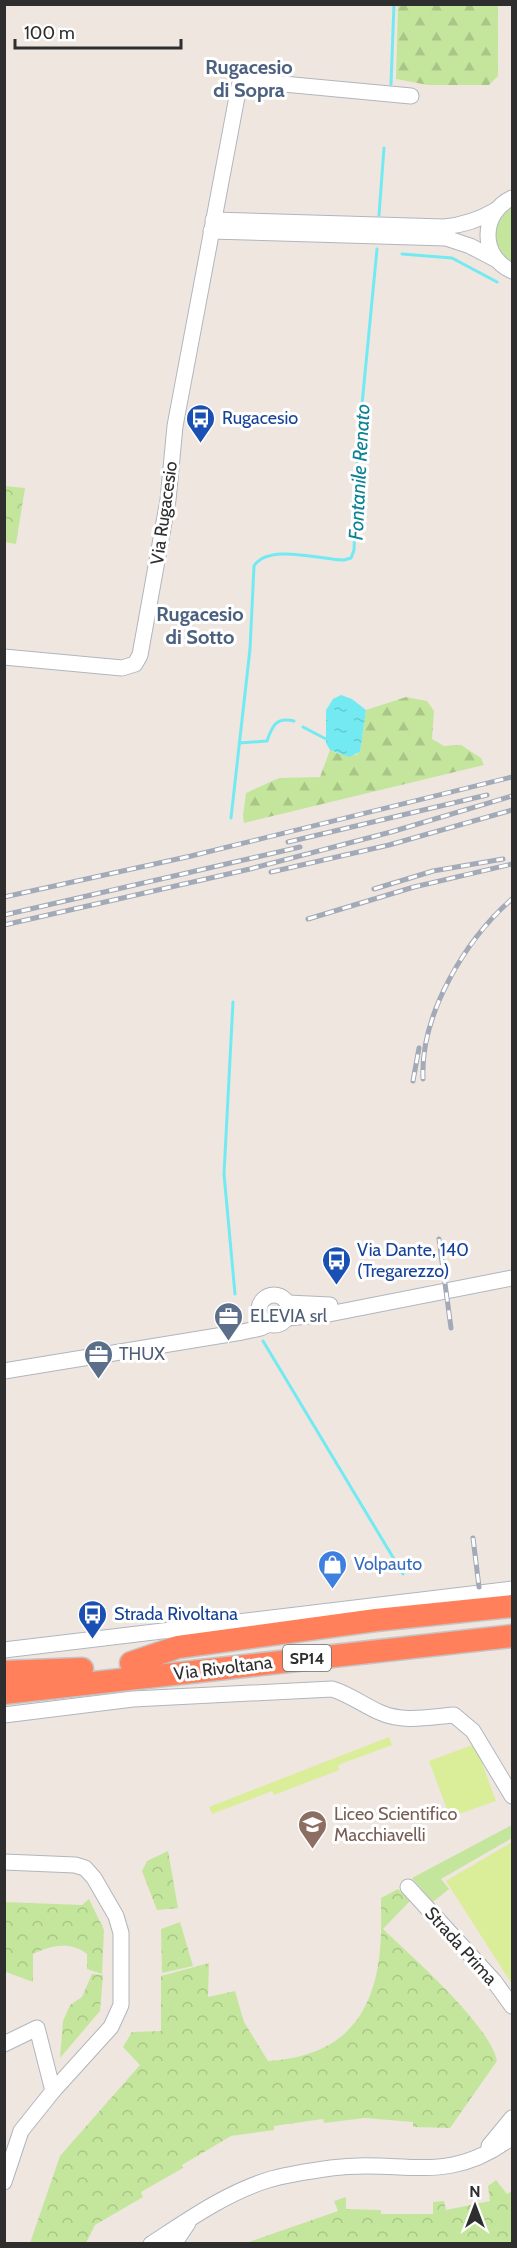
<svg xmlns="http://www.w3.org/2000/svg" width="517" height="2248" font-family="Cabin,sans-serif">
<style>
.grass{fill:#c4e69c}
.forest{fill:url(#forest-firs)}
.park{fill:url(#park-crowns)}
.pitch{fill:#daed98}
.water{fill:url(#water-ripples)}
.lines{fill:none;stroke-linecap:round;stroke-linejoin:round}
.stream{stroke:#73eaf1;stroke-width:3}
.minor-casing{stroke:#b0b6be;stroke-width:17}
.highway-casing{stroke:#c4c4c4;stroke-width:25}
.minor{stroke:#fff;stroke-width:15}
.highway{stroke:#ff805b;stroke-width:22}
.rail-casing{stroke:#a2aab8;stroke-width:5}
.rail{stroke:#fff;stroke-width:3;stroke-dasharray:9;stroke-linecap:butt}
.labels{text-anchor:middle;stroke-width:6;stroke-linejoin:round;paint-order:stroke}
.shield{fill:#fff;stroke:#6d6d6d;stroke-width:1.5}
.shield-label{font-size:16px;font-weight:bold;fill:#2e2e2e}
.transit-label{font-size:18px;fill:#164399;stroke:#fff;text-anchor:start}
.street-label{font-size:18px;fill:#2e2e2e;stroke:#fff}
.service-label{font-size:18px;fill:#4e5e75;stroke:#fff;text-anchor:start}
.shop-label{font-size:18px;fill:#366cbe;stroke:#fff;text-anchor:start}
.education-label{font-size:18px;fill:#785e54;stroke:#fff;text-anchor:start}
.neighbourhood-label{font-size:20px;font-weight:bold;fill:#4c6080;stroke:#fff}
.water-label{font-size:20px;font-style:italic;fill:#0c8295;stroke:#fff}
</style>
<defs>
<pattern id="forest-firs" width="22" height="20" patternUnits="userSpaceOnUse" patternTransform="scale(1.5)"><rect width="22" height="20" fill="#c4e69c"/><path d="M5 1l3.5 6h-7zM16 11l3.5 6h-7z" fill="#a9c687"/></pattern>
<pattern id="park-crowns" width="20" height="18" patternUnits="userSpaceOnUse" patternTransform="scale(1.5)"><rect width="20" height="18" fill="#c4e69c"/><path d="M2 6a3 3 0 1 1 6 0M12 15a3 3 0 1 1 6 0" fill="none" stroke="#a9c687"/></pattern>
<pattern id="water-ripples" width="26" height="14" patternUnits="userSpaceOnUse" patternTransform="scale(1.5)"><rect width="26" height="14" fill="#73eaf1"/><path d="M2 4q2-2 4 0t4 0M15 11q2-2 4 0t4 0" fill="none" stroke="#64c9cf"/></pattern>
</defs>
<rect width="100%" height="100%" fill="#efe6e0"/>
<g class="grass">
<path d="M512,208V264C491,247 487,224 512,208Z"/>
<path d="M512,1825V1838L441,1879L449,1889L433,1902L412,1878Z"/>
</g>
<g class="forest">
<path d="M398,5H498V76L489,85H428L396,79Z"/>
<path d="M406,697L427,701L434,711L432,739L444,746L461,745L481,758L484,765L244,823L243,815L246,793L279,778L320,777L330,750L339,754L356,755L360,752L366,710Z"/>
</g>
<g class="park">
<path d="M5,486L25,488L16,544L5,542Z"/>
<path d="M168,1851L178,1908L157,1910L142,1871L147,1861Z"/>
<path d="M398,1889L410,1901L383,1929C412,1957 490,2025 497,2061L450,2128L413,2127V2122L365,2118L324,2123L323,2119L274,2126V2130L231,2136L182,2165L183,2168L141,2192L143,2197L95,2225L86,2243H30L60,2156L140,2065L123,2047L132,2032L161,2031V1976L209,1963L208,1997L235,1991L244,2022L268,2061C334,2057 370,2025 379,1959C382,1939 381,1918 381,1898Z"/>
<path d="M89,1899L104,1930L102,1974L87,1969V1954C71,1941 51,1945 33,1954V1982L6,1972L5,1902L82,1905Z"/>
<path d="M180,1922L193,1966L162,1973L161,1929Z"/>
<path d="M92,1974L103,1975L100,2011L60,2058L63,2021L70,2005L82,1997Z"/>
<path d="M496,2180L507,2194L512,2191V2243H246L338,2211L334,2201L346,2197V2209L381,2210V2214H433V2202L444,2201L446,2210L490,2201L488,2186Z"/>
</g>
<g class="pitch">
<path d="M389,1737L392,1745L338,1765L339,1770L274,1795L272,1791L212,1814L209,1807Z"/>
<path d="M475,1744L496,1801L450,1817L429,1761Z"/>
<path d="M512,1842V1984L446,1881Z"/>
</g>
<path class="water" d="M341,695L352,699L366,710L360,752L349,757L330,750L326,743V710L333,699Z"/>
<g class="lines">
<g class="stream">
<path d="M391,84L394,4"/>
<path d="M379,215L384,148"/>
<path d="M402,254L452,258L497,282"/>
<path d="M303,727L326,739"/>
<path d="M239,743L267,741C272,726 276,717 294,721"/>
<path d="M231,818L250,649L254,566C268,543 322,560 344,560L351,558L354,550L358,446L377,249"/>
<path d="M233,1002L224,1174L235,1294"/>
<path d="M263,1341L403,1574"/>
</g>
<defs>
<g id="minor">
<path d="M512,198C480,213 480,257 512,271"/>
<path d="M213,220L444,227C464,225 479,220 496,210"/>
<path d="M211,231L446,238L470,246L497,260"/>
<path d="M4,657L122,668L135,664L140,655L168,500L175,426L239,86L243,82L252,81L411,96"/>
<circle cx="274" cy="1310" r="15"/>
<path d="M288,1303L330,1305"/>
<path d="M287,1318L329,1314L512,1278"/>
<path d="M4,1371L242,1332L261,1328L269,1324"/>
<path d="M4,1650L512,1589"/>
<path d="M4,1715L133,1699L332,1689C349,1694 363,1705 379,1712C403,1723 429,1717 454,1715L473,1731L512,1796"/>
<path d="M4,1862L75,1865L85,1868L94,1878L116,1916L121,1933V2005L111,2027L53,2091"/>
<path d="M408,1887L494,1981L512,2006"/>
<path d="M4,2044L37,2028L53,2091L21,2131L4,2182"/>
<path d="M489,2146L512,2118"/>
<path d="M151,2244C188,2220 226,2193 268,2180C288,2174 311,2171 331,2168C402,2158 447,2187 512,2137"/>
<path d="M174,2244L188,2223"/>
</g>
<g id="highway">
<path d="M131,1663L178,1647L376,1620L512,1606"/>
<path d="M4,1672L82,1669"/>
<path d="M4,1693L512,1636"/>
</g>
</defs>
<use href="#minor" class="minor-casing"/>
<use href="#highway" class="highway-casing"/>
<use href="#minor" class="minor"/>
<use href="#highway" class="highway"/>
<defs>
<g id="rail">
<path d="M288,842L487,795"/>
<path d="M271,872L389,845L512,810"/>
<path d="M374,889L433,871L503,859"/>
<path d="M4,897L191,856L512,777"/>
<path d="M4,915L300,847"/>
<path d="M308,919L414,887L512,864"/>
<path d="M4,925L250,869L391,832L512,796"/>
<path d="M423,1079C420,1015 465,940 512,899"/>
<path d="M413,1081L419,1048"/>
<path d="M439,1239L451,1328"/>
<path d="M473,1538L479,1587"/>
</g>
</defs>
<use href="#rail" class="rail-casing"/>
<use href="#rail" class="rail"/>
</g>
<defs>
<symbol id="bus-pin" viewBox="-11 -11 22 30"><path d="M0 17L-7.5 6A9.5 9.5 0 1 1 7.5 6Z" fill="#1a4fb4" stroke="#fff"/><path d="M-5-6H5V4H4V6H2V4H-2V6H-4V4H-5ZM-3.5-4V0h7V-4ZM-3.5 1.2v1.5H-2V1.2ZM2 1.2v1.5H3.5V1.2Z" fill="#fff"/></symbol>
<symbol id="office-pin" viewBox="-11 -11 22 30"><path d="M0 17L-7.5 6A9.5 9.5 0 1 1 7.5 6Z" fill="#5c6f8a" stroke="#fff"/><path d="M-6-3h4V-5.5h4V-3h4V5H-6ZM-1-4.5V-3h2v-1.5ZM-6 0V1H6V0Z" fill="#fff"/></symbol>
<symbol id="shop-pin" viewBox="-11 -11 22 30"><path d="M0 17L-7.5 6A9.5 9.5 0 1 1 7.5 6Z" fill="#3f7fe0" stroke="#fff"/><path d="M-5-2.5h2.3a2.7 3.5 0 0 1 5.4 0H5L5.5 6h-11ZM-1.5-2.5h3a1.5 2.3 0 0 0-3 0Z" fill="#fff"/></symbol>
<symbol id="school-pin" viewBox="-11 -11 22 30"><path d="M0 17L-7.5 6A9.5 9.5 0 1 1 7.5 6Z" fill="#8d6e63" stroke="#fff"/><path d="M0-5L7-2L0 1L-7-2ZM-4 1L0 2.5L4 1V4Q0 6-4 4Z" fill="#fff"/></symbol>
</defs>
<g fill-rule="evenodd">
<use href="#bus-pin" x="184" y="402" width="33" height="45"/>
<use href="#bus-pin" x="320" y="1244" width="33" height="45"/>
<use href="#office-pin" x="212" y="1300" width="33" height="45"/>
<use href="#office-pin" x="82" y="1338" width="33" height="45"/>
<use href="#shop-pin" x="316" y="1548" width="33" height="45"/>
<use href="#bus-pin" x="76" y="1598" width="33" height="45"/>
<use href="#school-pin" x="296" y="1808" width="33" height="45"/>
</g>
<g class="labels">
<rect class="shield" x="283" y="1645" width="48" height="26" rx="4.5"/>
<g class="shield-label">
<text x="307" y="1664">SP14</text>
</g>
<g class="transit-label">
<text x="222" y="424">Rugacesio</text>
<text x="357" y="1256">Via Dante, 140<tspan x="357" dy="21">(Tregarezzo)</tspan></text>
<text x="114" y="1620">Strada Rivoltana</text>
</g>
<g class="street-label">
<text transform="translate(164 513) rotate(-82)" y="6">Via Rugacesio</text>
<text transform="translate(223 1668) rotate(-7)" y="6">Via Rivoltana</text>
<text transform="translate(461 1946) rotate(48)" y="6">Strada Prima</text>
</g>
<g class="service-label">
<text x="250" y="1322">ELEVIA srl</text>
<text x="119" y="1360">THUX</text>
</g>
<g class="shop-label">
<text x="354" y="1570">Volpauto</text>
</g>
<g class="education-label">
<text x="334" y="1820">Liceo Scientifico<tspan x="334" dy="21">Macchiavelli</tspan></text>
</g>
<g class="neighbourhood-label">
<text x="249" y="74">Rugacesio<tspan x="249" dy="23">di Sopra</tspan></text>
<text x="200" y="621">Rugacesio<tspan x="200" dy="23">di Sotto</tspan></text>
</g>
<g class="water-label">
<text transform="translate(359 472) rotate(-87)" y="7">Fontanile Renato</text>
</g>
</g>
<rect width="517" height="2248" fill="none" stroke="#2e2e2e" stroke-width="12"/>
<g transform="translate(475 2206)" stroke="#ffffff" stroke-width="4.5" paint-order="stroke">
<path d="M0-4.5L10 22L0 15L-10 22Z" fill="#2e2e2e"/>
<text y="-9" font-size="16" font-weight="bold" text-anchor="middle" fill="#2e2e2e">N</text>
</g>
<path d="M15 39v9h166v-9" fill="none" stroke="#2e2e2e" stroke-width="3"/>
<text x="24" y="39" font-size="18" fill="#2e2e2e" stroke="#ffffff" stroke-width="4.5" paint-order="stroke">100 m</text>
</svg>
